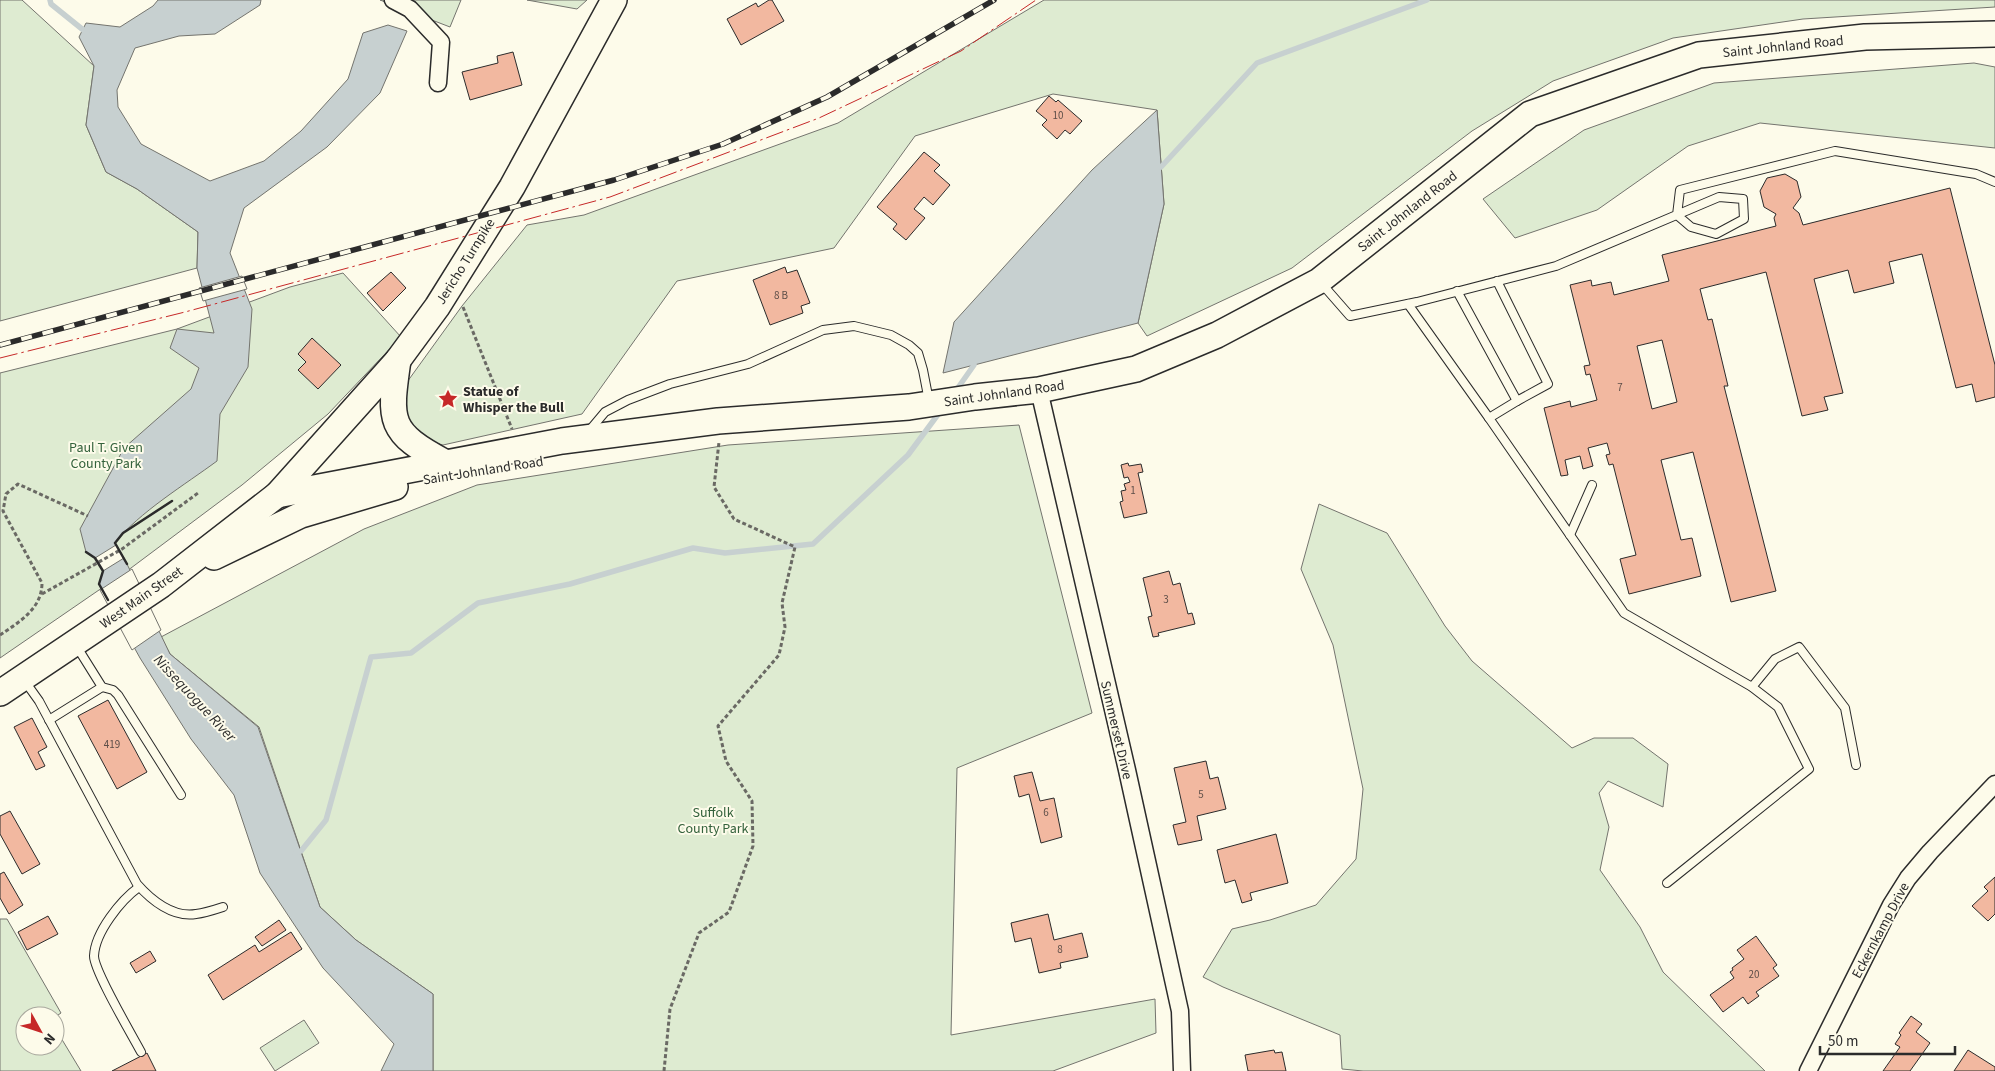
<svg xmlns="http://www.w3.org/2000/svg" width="1995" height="1071" font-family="'Source Sans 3',sans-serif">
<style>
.green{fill:#deebd1;stroke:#74746e}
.water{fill:#c7d0d0;stroke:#74746e}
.pier{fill:#fdfbea;stroke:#74746e}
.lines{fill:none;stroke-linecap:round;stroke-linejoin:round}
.stream{stroke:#c7d0d0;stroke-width:5.5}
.building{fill:#f2b8a0;stroke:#2b2b2b;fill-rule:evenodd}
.lane-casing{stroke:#2b2b2b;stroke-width:10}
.street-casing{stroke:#2b2b2b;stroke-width:19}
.primary-casing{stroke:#2b2b2b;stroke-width:28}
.path{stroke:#6a6964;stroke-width:3;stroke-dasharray:4 2.5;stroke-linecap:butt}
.lane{stroke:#fdfbea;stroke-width:8}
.street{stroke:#fdfbea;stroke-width:16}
.primary{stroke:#fdfbea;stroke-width:25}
.rail-casing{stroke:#2b2b2b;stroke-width:5.5}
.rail{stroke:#fdfbea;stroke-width:4;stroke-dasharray:11;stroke-linecap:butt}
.wall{stroke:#2b2b2b;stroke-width:2.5}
.power{stroke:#c62828;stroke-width:1;stroke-dasharray:18 4 2.5 4;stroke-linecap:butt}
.labels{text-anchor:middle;stroke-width:4;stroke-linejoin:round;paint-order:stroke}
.number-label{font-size:11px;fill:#5d4e48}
.street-label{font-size:14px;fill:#2b2b2b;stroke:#fdfbea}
.poi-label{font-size:14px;font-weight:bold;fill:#2b2b2b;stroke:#fdfbea;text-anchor:start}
.park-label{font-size:14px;fill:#34623c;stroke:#fdfbea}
.water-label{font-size:15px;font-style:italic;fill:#2b2b2b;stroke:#fdfbea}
</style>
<rect width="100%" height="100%" fill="#fdfbea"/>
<g class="green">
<path d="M0,0H22L94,66L86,125L106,172L137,189L198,232L197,268L0,321Z"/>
<path d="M380,0H461L450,27Z"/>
<path d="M527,0H587L577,9Z"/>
<path d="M1044,0H1995V7L1803,19L1673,38L1553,81L1472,131L1292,268L1147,336L1138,323L1164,204L1157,110L1053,94L915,136L834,248L677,281L582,414L443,445L415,438L399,416L402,389L462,306L527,225L584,215L838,123Z"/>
<path d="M1974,63L1995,67V148L1760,123L1688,146L1597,210L1515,238L1483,199L1584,130L1714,83Z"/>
<path d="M343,273L401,337L328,414L242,485L131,568L0,658V373L177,329L290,287Z"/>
<path d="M1019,425L1092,713L957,768L951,1035L1155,999L1156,1033L1053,1071H433V994L356,940L320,907L259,727L170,654L161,637L364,529L477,485L728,445Z"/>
<path d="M1319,504L1387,533L1445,626L1472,661L1572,748L1594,738H1633L1668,764L1663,807L1608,781L1599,793L1609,827L1600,870L1640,927L1663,972L1765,1071H1363L1342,1069L1340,1035L1223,987L1203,977L1232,929L1270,920L1316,905L1356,859L1363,789L1333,645L1301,569Z"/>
<path d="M0,919H7L61,1013L55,1017L25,1016V1046H55V1028L81,1071H0Z"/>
<path d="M304,1020L319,1043L275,1071L260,1048Z"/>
</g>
<g class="water">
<path d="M158,0H261L260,5L215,34L179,36L135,48L117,90L118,107L141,144L210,181L264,161L301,131L348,79L363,33L388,25L407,31L380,93L327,147L244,208L230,253L252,309L248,367L220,414L217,461C186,484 138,513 115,543L127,564L170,654L258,727L320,907L356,940L433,994V1071H381L394,1044L323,968L260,873L234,795L191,739L140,658L99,584L103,571L95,558L86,552L80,529L124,448L191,389L199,368L170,348L177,329L214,333L197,268L198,232L137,189L106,172L86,125L94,66L79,37L86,23L120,27L153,6Z"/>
<path d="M1157,110L1164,204L1138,323L943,373L954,322L1092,170Z"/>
</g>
<g class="pier">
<path d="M242,276L247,289L203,301L199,288Z"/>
<path d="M116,545L124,558L103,571L95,558Z"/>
<path d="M132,569L161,630L132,650L100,590Z"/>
</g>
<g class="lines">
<g class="stream">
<path d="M50,0L51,4L87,33"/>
<path d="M1161,167L1257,63L1427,0"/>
<path d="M955,392L974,365"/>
<path d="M295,853L301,851L326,820L371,657L411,653L478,603L570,584L693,548L725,553L813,544L908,455L942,409"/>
</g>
</g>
<g class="building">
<path d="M769,0H772L784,21L741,45L727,19L756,3L758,7Z"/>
<path d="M513,52L522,85L470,100L462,72L498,63L497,56Z"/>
<path d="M1049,96L1056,102L1058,100L1082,121L1070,134L1065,130L1057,139L1042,125L1047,120L1036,111Z"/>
<path d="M924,152L940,165L934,171L950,185L933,205L924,197L914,209L925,218L906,240L893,229L897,224L877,207Z"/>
<path d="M1785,174L1797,181L1801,197L1793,208L1799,213L1803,225L1950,188L1995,365V397L1976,402L1972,384L1956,388L1922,254L1889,262L1894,283L1854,293L1848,270L1814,279L1843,393L1824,397L1828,410L1802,416L1766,272L1700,289L1708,320L1712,319L1728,386H1724L1776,591L1731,602L1693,452L1661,460L1681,540L1692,538L1701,576L1629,594L1620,559L1636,555L1613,464L1609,465L1606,455L1610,454L1607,443L1588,448L1593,466L1583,469L1580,456L1565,460L1568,475L1561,476L1544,408L1570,401L1571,407L1597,400L1590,374L1586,375L1584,366L1590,365L1570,285L1591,280L1592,286L1611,282L1614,295L1669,281L1662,255L1776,226L1774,218L1776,214L1764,207L1760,191L1767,178ZM1662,340L1677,402L1652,409L1637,346Z"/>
<path d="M785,267L787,273L797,270L810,303L801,306L803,313L770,325L753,280Z"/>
<path d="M391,272L406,288L383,311L367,293Z"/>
<path d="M312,338L341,365L318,389L298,370L306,362L298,354Z"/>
<path d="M1128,463L1129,466L1141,464L1143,472L1138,473L1147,513L1124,518L1120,502L1123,501L1121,491L1126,490L1124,484L1130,482L1128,477L1124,478L1121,465Z"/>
<path d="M1169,571L1173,585L1180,583L1188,614L1192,613L1195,624L1158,633L1159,636L1153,637L1148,617L1152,616L1143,578Z"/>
<path d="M108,700L147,772L117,789L78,716Z"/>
<path d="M32,718L47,747L38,752L45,766L36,770L14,727Z"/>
<path d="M1206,761L1210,779L1218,777L1226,809L1197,816L1202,840L1178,845L1173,825L1186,822L1174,768Z"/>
<path d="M1032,772L1040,801L1054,798L1062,837L1041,843L1029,794L1019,797L1014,776Z"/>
<path d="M10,811L40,864L22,874L0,834V816Z"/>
<path d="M1276,834L1288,883L1250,893L1252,900L1242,903L1235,880L1225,883L1217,850Z"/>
<path d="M4,872L23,905L9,914L0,898V874Z"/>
<path d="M1995,877V914L1988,921L1972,906L1988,891L1984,887Z"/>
<path d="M1048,914L1054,940L1082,933L1088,957L1060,963L1061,968L1039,973L1031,938L1015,942L1011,923Z"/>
<path d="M48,916L58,934L27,950L18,932Z"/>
<path d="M279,920L286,930L262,946L255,937Z"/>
<path d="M291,932L302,949L223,1000L208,975L255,945L259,952Z"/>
<path d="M1756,936L1777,965L1773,968L1779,976L1756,992L1759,996L1748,1004L1743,997L1723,1012L1710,995L1734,978L1730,972L1733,970L1732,968L1744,959L1737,950Z"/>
<path d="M150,951L156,961L136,973L130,963Z"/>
<path d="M1911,1016L1922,1024L1916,1032L1930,1043L1910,1071H1883L1900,1047L1895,1044L1901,1035L1899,1033Z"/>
<path d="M1274,1050L1275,1053L1282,1052L1286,1071H1248L1245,1055Z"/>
<path d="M1968,1050L1995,1067V1071H1954Z"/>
<path d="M147,1053L156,1071H112Z"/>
</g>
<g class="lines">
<defs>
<g id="lane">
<path d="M1322,284L1350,316L1417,302L1556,266L1719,197L1743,199L1744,219L1716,234L1691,227L1677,215L1680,190L1835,151L1976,174L1995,182"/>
<path d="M1457,291L1517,401L1548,384L1497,281"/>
<path d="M1408,304L1489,418"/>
<path d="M1517,401L1489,418L1624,613L1752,687L1778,707L1809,769L1667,883"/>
<path d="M589,431L605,412L628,400L670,384L748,364L823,330L854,326L891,335L909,345L918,353L923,370L929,401"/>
<path d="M1570,535L1592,485"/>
<path d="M77,647L102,687L113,690L118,695L181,795"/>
<path d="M24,680L39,701L137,884C151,900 173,918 196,914C205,913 214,910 223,907"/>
<path d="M1752,687L1775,659L1799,647L1845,708L1856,765"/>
<path d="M49,720L102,687"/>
<path d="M139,887C121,900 95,932 94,956C94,971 132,1035 141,1052"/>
</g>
<g id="street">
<path d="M393,0L410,9L441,42L438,83"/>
<path d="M1039,390L1127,770L1180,1011L1182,1071"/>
<path d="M1808,1071L1891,905L1908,878L1930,852L1995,784"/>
</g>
<g id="primary">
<path d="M398,360C389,422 388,432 446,463"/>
<path d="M277,495L562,441L718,421L909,407L975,397L1039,390L1136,369L1217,335L1319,281L1530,114L1699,55L1865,37L1995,34"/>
<path d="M214,557L301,515L395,487"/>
<path d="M0,693L161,585L277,495L398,360L437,307L512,187L614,0"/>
</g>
</defs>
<use href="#lane" class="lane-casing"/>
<use href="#street" class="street-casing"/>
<use href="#primary" class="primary-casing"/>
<g class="path">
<path d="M463,307L512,429"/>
<path d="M42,594L122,549L198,493"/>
<path d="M0,635C19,622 42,609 42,583L3,511L6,494L18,484L88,516"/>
<path d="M664,1071L670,1009L699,933L729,912L753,846L752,801L726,761L718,726L779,655L785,627L782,603L795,547L734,519L714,487L719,442"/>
</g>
<use href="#lane" class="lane"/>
<use href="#street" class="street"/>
<use href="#primary" class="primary"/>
<defs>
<path id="rail" d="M0,345L614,180L723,144L827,97L994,0"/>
</defs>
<use href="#rail" class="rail-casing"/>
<use href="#rail" class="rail"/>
<g class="wall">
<path d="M86,552L95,558L103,571L99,584L108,600"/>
<path d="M127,564L115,543L123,533L172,501"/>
</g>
<path class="power" d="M0,358L185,312L610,197L819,118L961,51L1036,0"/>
</g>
<defs>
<symbol id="sight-bare" viewBox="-9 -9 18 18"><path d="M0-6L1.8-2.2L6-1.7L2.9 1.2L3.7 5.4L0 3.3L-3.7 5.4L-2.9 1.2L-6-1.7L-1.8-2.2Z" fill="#c62828" stroke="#fdfbea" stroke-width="2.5" paint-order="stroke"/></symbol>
</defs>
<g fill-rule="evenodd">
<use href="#sight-bare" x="434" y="385" width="28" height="28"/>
</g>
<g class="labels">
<g class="number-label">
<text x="1058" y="119">10</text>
<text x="781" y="299">8 B</text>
<text x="1620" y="391">7</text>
<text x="1133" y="494">1</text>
<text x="1166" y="603">3</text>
<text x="112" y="748">419</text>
<text x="1201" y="798">5</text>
<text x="1046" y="816">6</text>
<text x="1060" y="953">8</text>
<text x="1754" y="978">20</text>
</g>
<g class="street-label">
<text transform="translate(1783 46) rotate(-6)" y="5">Saint Johnland Road</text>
<text transform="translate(1407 211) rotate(-38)" y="5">Saint Johnland Road</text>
<text transform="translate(465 261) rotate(-58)" y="5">Jericho Turnpike</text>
<text transform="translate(1004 393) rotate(-8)" y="5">Saint Johnland Road</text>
<text transform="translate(483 470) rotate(-9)" y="5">Saint Johnland Road</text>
<text transform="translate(141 597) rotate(-35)" y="5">West Main Street</text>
<text transform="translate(1117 730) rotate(77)" y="5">Summerset Drive</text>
<text transform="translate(1880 930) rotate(-62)" y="5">Eckernkamp Drive</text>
</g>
<g class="poi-label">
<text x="463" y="396">Statue of<tspan x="463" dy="16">Whisper the Bull</tspan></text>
</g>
<g class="park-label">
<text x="106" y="452">Paul T. Given<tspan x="106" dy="16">County Park</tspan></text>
<text x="713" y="817">Suffolk<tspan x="713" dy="16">County Park</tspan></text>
</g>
<g class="water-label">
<text transform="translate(195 698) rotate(47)" y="5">Nissequogue River</text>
</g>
</g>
<g transform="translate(40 1031) rotate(130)"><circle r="24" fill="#fdfbea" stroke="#a9a89e"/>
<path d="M0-4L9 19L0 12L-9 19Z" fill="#c62828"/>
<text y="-8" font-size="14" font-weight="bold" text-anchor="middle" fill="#2b2b2b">N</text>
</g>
<path d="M1820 1046v8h135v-8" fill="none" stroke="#2b2b2b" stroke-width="2.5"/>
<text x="1828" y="1046" font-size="15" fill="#2b2b2b" stroke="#fdfbea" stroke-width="4" paint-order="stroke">50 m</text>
</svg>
